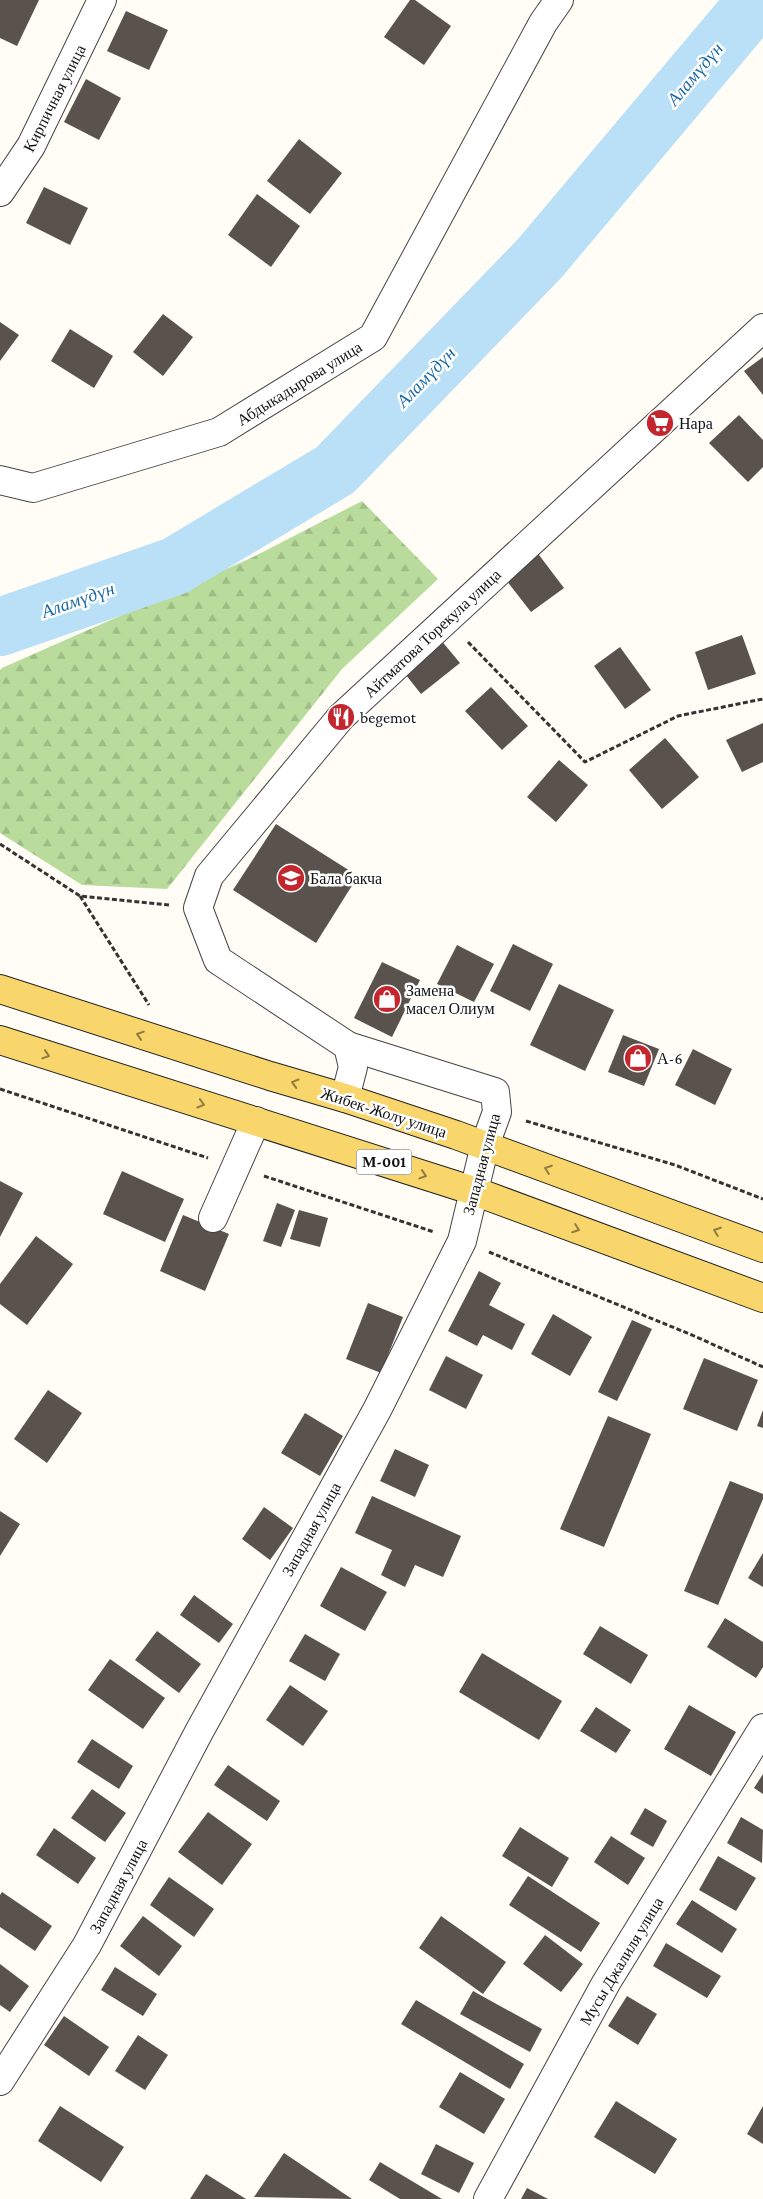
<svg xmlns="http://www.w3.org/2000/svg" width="763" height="2199" font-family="'Crimson Pro',serif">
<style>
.forest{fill:url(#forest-firs)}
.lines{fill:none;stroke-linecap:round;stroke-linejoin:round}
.river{stroke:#b9e0f7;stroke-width:58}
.building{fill:#5a524d}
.minor-casing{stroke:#444;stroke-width:30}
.major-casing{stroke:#222;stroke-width:30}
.path{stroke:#333;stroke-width:3;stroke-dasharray:5 2.5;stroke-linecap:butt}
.minor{stroke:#fff;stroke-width:28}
.major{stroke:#f9d66b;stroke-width:28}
.oneway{stroke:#917d42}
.labels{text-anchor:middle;stroke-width:5;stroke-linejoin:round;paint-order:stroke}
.shield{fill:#fff;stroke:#585858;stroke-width:1}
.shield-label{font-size:15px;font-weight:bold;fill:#111}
.street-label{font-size:16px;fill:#111;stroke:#fff}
.poi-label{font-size:16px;fill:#111;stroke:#fff;text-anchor:start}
.water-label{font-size:18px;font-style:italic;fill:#1768a6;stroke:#fff}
</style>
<defs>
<pattern id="forest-firs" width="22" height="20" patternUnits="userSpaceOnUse" patternTransform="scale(1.25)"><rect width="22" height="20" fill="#b9dc9c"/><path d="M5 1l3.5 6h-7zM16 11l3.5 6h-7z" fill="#9ebc85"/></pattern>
</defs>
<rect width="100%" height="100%" fill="#fffdf5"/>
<path class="forest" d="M362,501L438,579L342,669L167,889L82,885L0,833V670L2,668L251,558Z"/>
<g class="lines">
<path class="river" d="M0,627L175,566L335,470L540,258L757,0"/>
</g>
<g class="building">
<path d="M0,0H39L17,46L0,38Z"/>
<path d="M410,0H415L451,26L424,65L384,37Z"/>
<path d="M126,11L168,30L149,70L107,51Z"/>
<path d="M86,79L121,98L99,140L64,122Z"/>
<path d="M299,139L342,173L310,214L267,181Z"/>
<path d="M44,187L88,208L70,245L26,223Z"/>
<path d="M257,194L300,226L271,267L228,235Z"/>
<path d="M163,314L193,337L163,376L133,352Z"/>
<path d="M0,322L19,335L0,361Z"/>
<path d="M70,329L113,356L94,388L51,361Z"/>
<path d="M763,357V395L744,371Z"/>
<path d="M739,415L763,440V467L748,482L709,443Z"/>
<path d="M536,551L564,588L531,612L503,576Z"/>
<path d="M742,635L756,674L708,690L695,652Z"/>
<path d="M440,639L460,663L421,694L402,670Z"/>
<path d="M620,647L651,690L625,709L594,666Z"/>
<path d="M491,687L528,726L502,750L465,711Z"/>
<path d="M763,723V762L742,772L726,740Z"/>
<path d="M665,738L699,777L662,809L629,770Z"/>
<path d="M559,760L588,785L556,822L527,797Z"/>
<path d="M276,824L358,876L316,943L233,890Z"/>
<path d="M513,944L553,964L530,1011L490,991Z"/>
<path d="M457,945L494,964L474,1002L437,984Z"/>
<path d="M382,962L420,980L392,1037L354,1018Z"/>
<path d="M559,984L614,1010L585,1071L530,1045Z"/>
<path d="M623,1035L659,1049L644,1086L608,1072Z"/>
<path d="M693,1049L732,1069L715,1105L675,1085Z"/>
<path d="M122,1171L184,1199L165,1242L103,1214Z"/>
<path d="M0,1181L23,1193L0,1237Z"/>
<path d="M277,1203L295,1210L281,1247L263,1241Z"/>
<path d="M299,1210L328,1218L320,1247L290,1239Z"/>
<path d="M183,1215L229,1234L205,1291L160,1271Z"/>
<path d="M36,1236L73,1264L27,1325L0,1304V1284Z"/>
<path d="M479,1271L501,1283L489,1305L525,1324L512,1350L483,1335L477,1346L448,1331Z"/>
<path d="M368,1303L403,1317L381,1373L346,1359Z"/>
<path d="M553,1314L592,1337L570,1376L531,1354Z"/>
<path d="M632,1320L652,1329L617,1401L598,1392Z"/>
<path d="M446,1356L483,1375L466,1409L429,1390Z"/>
<path d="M704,1358L758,1380L737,1431L683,1409Z"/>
<path d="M48,1390L82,1413L47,1463L14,1439Z"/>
<path d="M763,1410V1428L757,1426Z"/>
<path d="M305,1413L343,1436L320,1476L281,1453Z"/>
<path d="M608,1416L651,1434L604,1547L560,1529Z"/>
<path d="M395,1449L429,1465L415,1497L380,1481Z"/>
<path d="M730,1481L763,1494V1499L718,1605L684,1591Z"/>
<path d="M372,1496L461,1536L443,1577L415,1565L405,1587L381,1575L392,1550L355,1533Z"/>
<path d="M264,1507L293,1528L270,1560L242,1539Z"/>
<path d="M0,1511L20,1524L0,1556Z"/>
<path d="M763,1553V1587L748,1578Z"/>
<path d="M341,1567L387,1592L365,1631L320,1606Z"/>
<path d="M194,1595L233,1624L219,1643L180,1615Z"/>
<path d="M725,1618L763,1642V1667L756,1678L707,1647Z"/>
<path d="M600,1626L648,1655L631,1684L583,1654Z"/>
<path d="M157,1631L201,1664L179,1693L135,1660Z"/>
<path d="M305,1634L340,1654L325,1681L289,1661Z"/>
<path d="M482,1653L562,1701L539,1740L459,1692Z"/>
<path d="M110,1659L165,1698L143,1729L88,1690Z"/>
<path d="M290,1685L328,1711L303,1746L266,1720Z"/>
<path d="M689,1705L736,1732L711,1776L664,1749Z"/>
<path d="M596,1707L631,1730L616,1753L580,1731Z"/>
<path d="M92,1739L133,1766L119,1789L77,1762Z"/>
<path d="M228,1765L280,1801L267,1821L214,1785Z"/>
<path d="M763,1774V1794L754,1788Z"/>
<path d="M92,1789L126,1813L105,1842L71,1818Z"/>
<path d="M645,1808L667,1821L653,1847L630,1834Z"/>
<path d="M208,1812L252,1844L222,1885L178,1852Z"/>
<path d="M741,1817L763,1830L762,1863L727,1843Z"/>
<path d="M520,1827L569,1858L552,1887L502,1856Z"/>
<path d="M54,1828L96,1858L78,1884L36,1855Z"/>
<path d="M611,1836L645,1858L628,1885L594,1862Z"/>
<path d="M718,1856L756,1878L736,1911L699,1890Z"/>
<path d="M528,1876L600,1923L581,1952L509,1905Z"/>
<path d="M169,1877L214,1909L194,1937L150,1905Z"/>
<path d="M2,1892L52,1926L35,1951L0,1927V1895Z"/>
<path d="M692,1900L737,1929L722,1953L676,1924Z"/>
<path d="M143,1916L182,1946L159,1976L120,1946Z"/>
<path d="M441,1916L506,1962L483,1994L419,1948Z"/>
<path d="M545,1935L583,1964L561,1992L523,1964Z"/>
<path d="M666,1943L721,1976L707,1998L653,1966Z"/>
<path d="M0,1964L29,1986L10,2012L0,2005Z"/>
<path d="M115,1967L157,1994L143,2016L101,1990Z"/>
<path d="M473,1991L542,2029L530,2052L460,2014Z"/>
<path d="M627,1996L657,2014L638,2045L608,2026Z"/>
<path d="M416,2000L524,2064L510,2089L401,2024Z"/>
<path d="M64,2016L109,2047L89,2076L44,2045Z"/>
<path d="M138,2035L168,2055L145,2090L115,2071Z"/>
<path d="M460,2072L505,2099L484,2134L439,2107Z"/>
<path d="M616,2101L677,2139L655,2174L594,2137Z"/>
<path d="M60,2106L124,2147L101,2182L38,2141Z"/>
<path d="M763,2106V2144L747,2134Z"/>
<path d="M436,2144L474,2163L459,2193L421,2174Z"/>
<path d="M284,2153L352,2199L254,2197Z"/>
<path d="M380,2162L442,2199H400L369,2180Z"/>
<path d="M206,2174L246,2199H190Z"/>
<path d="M527,2188L548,2199H521Z"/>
</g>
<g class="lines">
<defs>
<g id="minor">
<path d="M0,192L31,146L102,0"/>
<path d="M0,480L33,488L219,432L373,337L543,23L559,0"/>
<path d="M345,1098L353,1067L348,1046L218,960L198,908L209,876L341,717L763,328"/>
<path d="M213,1218L256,1121"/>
<path d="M0,2081L87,1945L200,1730L377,1410L462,1241L485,1145L497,1112L495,1092L348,1046"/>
<path d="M488,2199L606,1983L763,1728"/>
</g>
<g id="major">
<path d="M0,989L270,1076L345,1098L456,1135L763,1248"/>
<path d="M0,1040L474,1191L763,1298"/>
</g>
</defs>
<use href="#minor" class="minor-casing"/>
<use href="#major" class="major-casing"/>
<g class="path">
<path d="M468,642L585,762L678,716L763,699"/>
<path d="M0,844L80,896L169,905"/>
<path d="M80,896L149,1005"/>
<path d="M0,1089L208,1158"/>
<path d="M526,1121L675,1165L763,1199"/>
<path d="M264,1176L434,1232"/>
<path d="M489,1252L692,1335L763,1367"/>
</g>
<use href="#minor" class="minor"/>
<use href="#major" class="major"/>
</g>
<defs><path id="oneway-chevron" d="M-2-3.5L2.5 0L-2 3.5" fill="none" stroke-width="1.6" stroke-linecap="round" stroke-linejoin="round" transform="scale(1.25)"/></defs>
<g class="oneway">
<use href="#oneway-chevron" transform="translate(140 1035) rotate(-162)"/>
<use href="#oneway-chevron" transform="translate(46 1055) rotate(18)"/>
<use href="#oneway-chevron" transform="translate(295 1083) rotate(-164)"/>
<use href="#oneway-chevron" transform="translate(201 1104) rotate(17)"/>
<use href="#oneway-chevron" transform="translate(548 1169) rotate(-160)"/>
<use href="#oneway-chevron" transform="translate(423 1175) rotate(18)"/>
<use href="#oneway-chevron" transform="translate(576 1229) rotate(20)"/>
<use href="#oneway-chevron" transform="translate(717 1231) rotate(-160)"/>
</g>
<defs>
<symbol id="supermarket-disc" viewBox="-11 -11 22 22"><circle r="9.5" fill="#c4262e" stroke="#fff"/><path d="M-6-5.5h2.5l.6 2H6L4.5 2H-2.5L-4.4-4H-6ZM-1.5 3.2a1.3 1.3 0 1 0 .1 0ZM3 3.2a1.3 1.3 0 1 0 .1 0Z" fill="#fff"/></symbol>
<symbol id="restaurant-disc" viewBox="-11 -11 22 22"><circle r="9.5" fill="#c4262e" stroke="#fff"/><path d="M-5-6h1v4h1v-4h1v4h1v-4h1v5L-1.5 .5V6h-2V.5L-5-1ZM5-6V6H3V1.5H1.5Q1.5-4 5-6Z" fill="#fff"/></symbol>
<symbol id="school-disc" viewBox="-11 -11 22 22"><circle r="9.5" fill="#c4262e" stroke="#fff"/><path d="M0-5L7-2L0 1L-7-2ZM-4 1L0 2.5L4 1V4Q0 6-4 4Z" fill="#fff"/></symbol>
<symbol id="shop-disc" viewBox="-11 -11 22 22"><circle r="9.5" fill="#c4262e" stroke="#fff"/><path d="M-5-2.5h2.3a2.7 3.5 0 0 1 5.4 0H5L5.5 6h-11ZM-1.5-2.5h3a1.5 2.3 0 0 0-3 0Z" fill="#fff"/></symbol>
</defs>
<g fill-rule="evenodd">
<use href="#supermarket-disc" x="644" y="407" width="32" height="32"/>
<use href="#restaurant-disc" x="325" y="701" width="32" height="32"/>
<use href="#school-disc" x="275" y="862" width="32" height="32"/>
<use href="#shop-disc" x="371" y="983" width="32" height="32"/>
<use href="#shop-disc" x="622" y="1042" width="32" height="32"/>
</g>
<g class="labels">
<rect class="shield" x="356.5" y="1149.5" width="55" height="25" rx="4"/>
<g class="shield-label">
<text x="384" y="1167">М-001</text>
</g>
<g class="street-label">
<text transform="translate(54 98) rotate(-63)" y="6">Кирпичная улица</text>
<text transform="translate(299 383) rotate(-32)" y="6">Абдыкадырова улица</text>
<text transform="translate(432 633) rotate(-43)" y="6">Айтматова Торекула улица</text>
<text transform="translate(384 1112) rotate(18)" y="6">Жибек-Жолу улица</text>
<text transform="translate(481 1164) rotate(-75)" y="6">Западная улица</text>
<text transform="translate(311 1529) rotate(-61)" y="6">Западная улица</text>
<text transform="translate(118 1886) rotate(-62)" y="6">Западная улица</text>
<text transform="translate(621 1961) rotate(-59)" y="6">Мусы Джалиля улица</text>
</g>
<g class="poi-label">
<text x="679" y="429">Нара</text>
<text x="360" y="723">begemot</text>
<text x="310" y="884">Бала бакча</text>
<text x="406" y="996">Замена<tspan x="406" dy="18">масел Олиум</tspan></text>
<text x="657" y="1064">А-6</text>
</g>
<g class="water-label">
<text transform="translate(695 74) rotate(-50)" y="6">Аламүдүн</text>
<text transform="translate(426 377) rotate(-46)" y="6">Аламүдүн</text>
<text transform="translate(78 600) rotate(-19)" y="6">Аламүдүн</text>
</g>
</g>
</svg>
